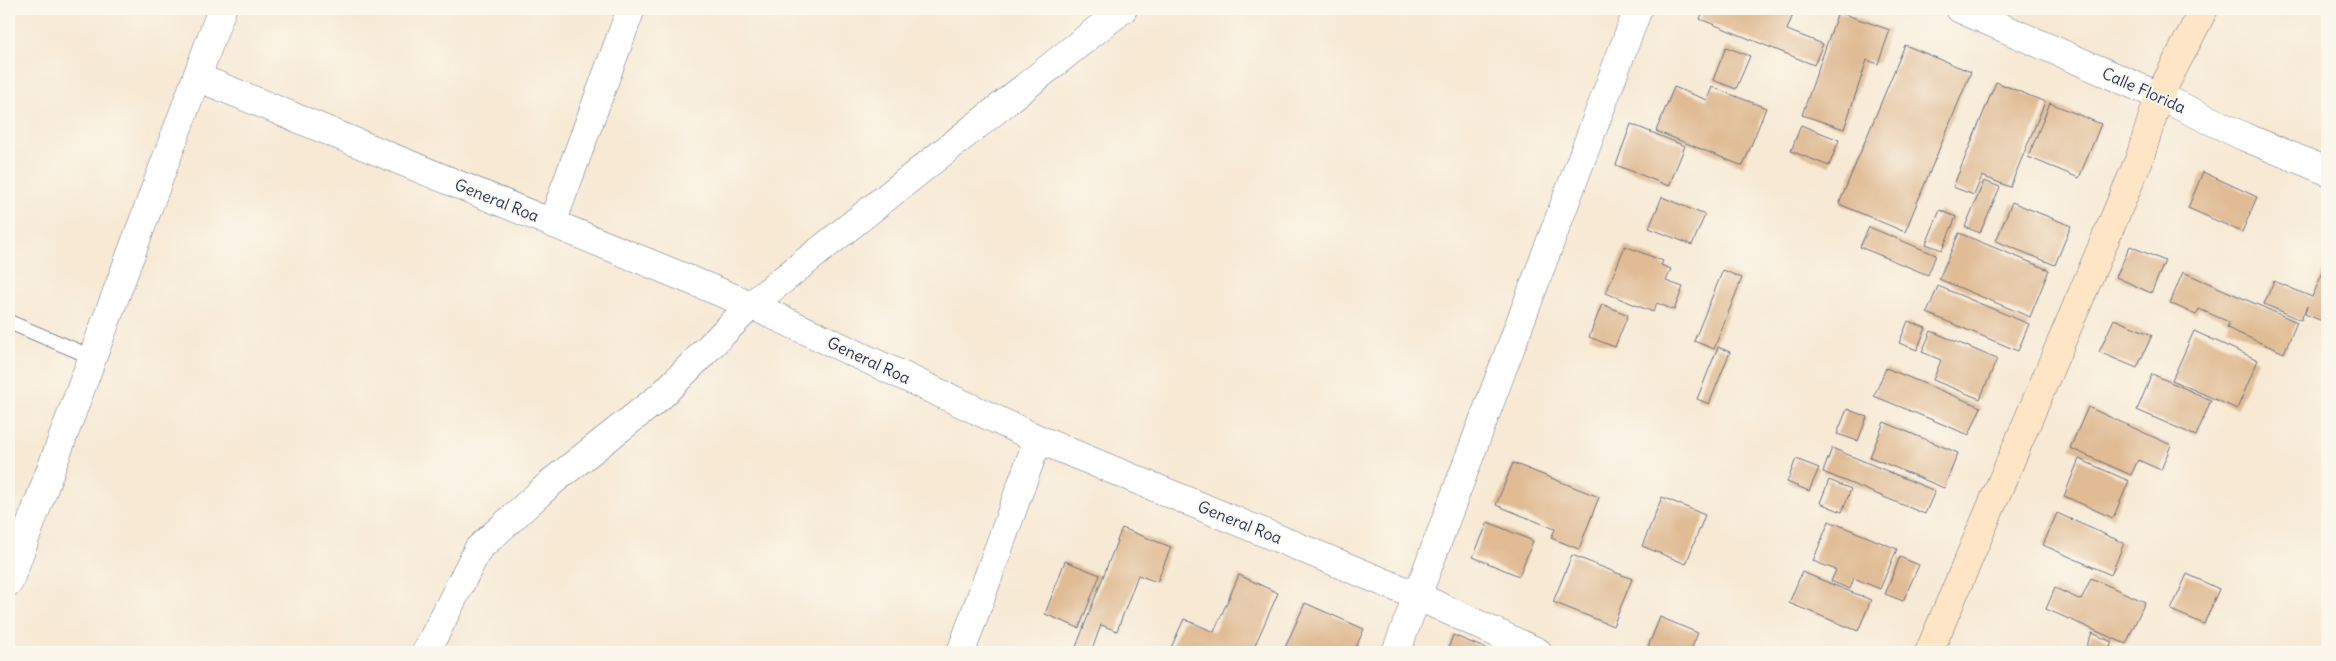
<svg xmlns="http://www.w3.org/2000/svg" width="2336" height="661" font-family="Delius,sans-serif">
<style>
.building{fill:#e0bb94}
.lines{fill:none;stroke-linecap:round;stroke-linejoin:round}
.lane-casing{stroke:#687087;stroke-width:16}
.street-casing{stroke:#687087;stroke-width:29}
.secondary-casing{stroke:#687087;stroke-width:29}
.lane{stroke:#fff;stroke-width:14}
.street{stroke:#fff;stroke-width:28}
.secondary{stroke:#fee5c5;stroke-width:28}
.labels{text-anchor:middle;stroke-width:4;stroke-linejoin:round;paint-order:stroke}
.street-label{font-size:16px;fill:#1b2f5e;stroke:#fbf7ec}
</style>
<rect width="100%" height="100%" fill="#fbf7ec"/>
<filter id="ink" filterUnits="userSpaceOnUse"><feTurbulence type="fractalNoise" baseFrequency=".02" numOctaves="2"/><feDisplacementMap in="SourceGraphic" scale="10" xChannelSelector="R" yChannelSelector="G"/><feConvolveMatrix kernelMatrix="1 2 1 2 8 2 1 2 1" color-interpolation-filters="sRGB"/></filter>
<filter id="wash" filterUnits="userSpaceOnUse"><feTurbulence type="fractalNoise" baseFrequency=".0096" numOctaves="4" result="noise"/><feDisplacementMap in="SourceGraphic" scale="20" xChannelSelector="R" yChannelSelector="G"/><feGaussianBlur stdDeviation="1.12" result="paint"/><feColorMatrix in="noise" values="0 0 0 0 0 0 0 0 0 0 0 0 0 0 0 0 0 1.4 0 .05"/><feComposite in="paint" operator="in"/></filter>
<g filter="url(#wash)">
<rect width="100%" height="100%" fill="#f7e9d4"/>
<g id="blocks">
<g class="building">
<path d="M1704,9H1795L1787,30L1823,44L1814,65L1700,19Z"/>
<path d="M1838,12L1890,30L1878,64L1867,60L1844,129L1802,115Z"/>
<path d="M1905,45L1971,72L1905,232L1839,204Z"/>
<path d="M1726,47L1750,56L1736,89L1713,80Z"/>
<path d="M1996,82L2045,102L2010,187L1982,176L1974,195L1953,187Z"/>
<path d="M1674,87L1707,100L1712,87L1766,108L1743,166L1656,131Z"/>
<path d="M2050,103L2101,124L2079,178L2028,157Z"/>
<path d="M1631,124L1685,146L1669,186L1616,165Z"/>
<path d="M1801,125L1839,140L1829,166L1791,151Z"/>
<path d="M2203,172L2257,197L2242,232L2188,208Z"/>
<path d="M1984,181L2000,187L1980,233L1965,227Z"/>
<path d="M1662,197L1705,215L1692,245L1649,228Z"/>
<path d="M2012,202L2071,226L2055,265L1996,241Z"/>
<path d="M1940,210L1956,217L1942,250L1926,244Z"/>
<path d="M1869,227L1936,255L1928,275L1860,247Z"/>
<path d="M1959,233L2049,270L2030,317L1939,279Z"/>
<path d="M1625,246L1663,261L1661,265L1671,269L1666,281L1683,287L1674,310L1657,303L1653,312L1606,293Z"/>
<path d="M2130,246L2165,261L2151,293L2116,277Z"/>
<path d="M2327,263V323L2305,314L2307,306L2301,320L2264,304L2274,281L2312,297Z"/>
<path d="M1723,270L1742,278L1714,349L1694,341Z"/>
<path d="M2183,272L2297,322L2284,353L2227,328L2229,322L2199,309L2196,315L2170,303Z"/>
<path d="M1938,286L2029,324L2018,351L1927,313Z"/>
<path d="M1602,304L1628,315L1615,347L1589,337Z"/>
<path d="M2114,319L2152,335L2137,368L2099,352Z"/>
<path d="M1908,321L1926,328L1917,350L1899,343Z"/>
<path d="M1931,331L1997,359L1980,399L1933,380L1941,360L1922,352Z"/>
<path d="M2194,331L2258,360L2237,409L2172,380Z"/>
<path d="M1718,347L1730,352L1709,404L1697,399Z"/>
<path d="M1886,368L1981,407L1969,435L1874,396Z"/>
<path d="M2152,374L2211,400L2196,436L2137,410Z"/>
<path d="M2088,407L2171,445L2161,470L2138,460L2131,475L2070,448Z"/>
<path d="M1847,409L1867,417L1858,441L1837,434Z"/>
<path d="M1884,422L1958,453L1944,488L1870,457Z"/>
<path d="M1832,448L1935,491L1925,514L1823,472Z"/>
<path d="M1796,459L1819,468L1809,491L1787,482Z"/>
<path d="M2079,459L2129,481L2113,518L2064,496Z"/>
<path d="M1513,463L1599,497L1579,549L1551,538L1555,529L1496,505Z"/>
<path d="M1829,480L1851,489L1842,512L1820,503Z"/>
<path d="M1662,497L1705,515L1686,564L1642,546Z"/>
<path d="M2057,513L2124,543L2111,575L2043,545Z"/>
<path d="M1829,521L1897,549L1880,589L1854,578L1850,589L1831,581L1836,570L1813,561Z"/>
<path d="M1488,522L1533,541L1519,576L1473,557Z"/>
<path d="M1122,528L1171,547L1157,582L1138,575L1117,631L1101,625L1091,652H1074Z"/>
<path d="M1572,555L1632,579L1613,626L1553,602Z"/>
<path d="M1900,557L1919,565L1903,601L1885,594Z"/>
<path d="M1065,561L1100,575L1079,628L1045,614Z"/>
<path d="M1802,572L1871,600L1858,631L1789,603Z"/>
<path d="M2187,574L2219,589L2204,624L2171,610Z"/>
<path d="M1239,575L1278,593L1252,652H1169L1184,619L1214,632Z"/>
<path d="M2091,578L2145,602L2126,644L2046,609L2055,588L2081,600Z"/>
<path d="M1305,603L1364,629L1354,652H1283Z"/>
<path d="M1660,617L1698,633L1690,652H1660L1648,647Z"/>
<path d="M2092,633L2112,642L2108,652H2084Z"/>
<path d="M1453,635L1494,652H1454L1448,649Z"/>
</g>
</g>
</g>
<g filter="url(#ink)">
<use href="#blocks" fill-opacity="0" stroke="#687087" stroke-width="1"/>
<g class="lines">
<defs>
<path id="lane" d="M9,322L92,357"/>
<g id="street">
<path d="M1960,9L2159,96L2245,137L2327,171"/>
<path d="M197,77L751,305L1038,439L1417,596L1538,652"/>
<path d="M552,223L631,9"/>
<path d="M9,582L222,9"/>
<path d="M426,652L478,549L553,481L661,396L751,305L1123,9"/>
<path d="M961,652L1038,439"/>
<path d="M1396,652L1638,9"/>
</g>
<path id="secondary" d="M1929,652L2139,160L2159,96L2204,9"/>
</defs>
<use href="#lane" class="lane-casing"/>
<use href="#street" class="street-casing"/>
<use href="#secondary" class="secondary-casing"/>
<use href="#lane" class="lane"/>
<use href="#street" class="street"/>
<use href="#secondary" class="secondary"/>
</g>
</g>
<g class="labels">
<g class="street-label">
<text transform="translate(2144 90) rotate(24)" y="6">Calle Florida</text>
<text transform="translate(497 200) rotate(22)" y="6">General Roa</text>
<text transform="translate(869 360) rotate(25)" y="6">General Roa</text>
<text transform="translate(1240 522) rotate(22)" y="6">General Roa</text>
</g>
</g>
<rect width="2336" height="661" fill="none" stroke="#fbf7ec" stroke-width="30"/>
</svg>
